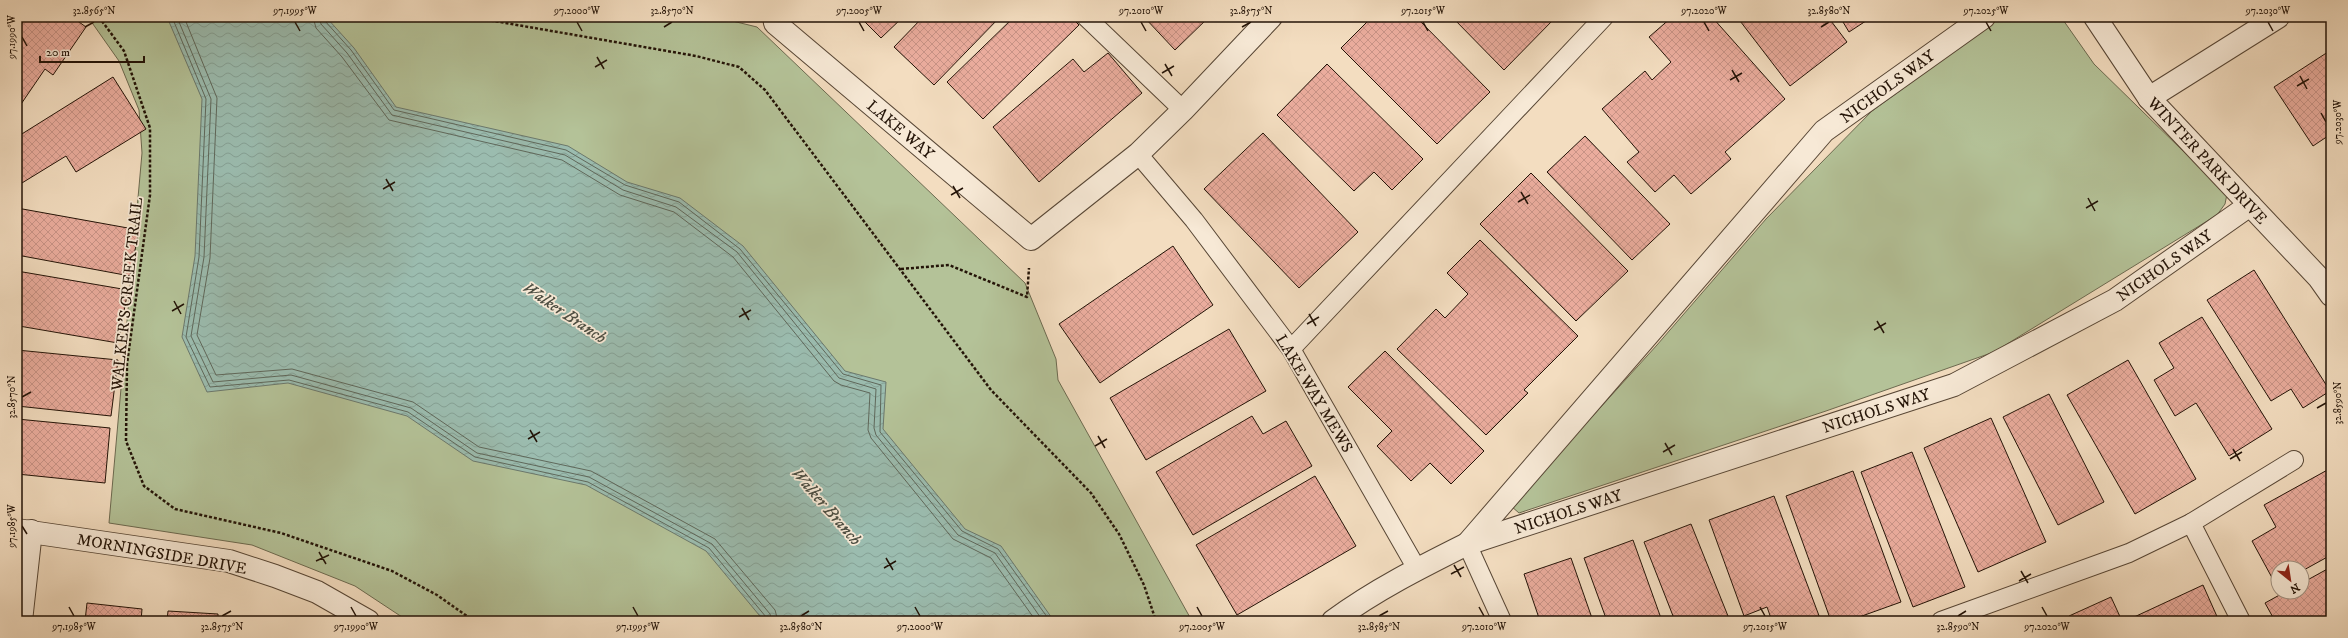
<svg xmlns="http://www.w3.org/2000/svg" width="2348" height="638" font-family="'IM FELL DW Pica',serif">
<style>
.green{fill:#b4c298;stroke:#6c6a50}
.water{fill:url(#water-waves);stroke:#6b786c}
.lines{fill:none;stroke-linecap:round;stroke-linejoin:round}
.shore{stroke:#5f685b;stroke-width:1}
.building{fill:url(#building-cross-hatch);stroke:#231307}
.lane-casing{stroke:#574635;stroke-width:20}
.street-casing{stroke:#574635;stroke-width:24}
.path{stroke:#231307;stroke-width:2.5;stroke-dasharray:3 2;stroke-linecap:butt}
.lane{stroke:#f7e9d6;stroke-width:18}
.street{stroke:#f7e9d6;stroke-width:22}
.ticks{fill:none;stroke:#231307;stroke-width:1.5}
.labels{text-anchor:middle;stroke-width:3.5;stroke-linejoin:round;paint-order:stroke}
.street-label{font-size:16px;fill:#231307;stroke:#f7e9d6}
.water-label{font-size:17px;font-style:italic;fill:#4d4e42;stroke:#f7e9d6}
.neatline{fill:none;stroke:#231307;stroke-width:1.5}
.ticks-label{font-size:10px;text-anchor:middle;fill:#231307}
</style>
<defs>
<pattern id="water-waves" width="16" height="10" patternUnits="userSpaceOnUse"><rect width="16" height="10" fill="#9bbcaf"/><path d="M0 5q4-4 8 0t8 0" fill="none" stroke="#85a195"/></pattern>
<pattern id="building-cross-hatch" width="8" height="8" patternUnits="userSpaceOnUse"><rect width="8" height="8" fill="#eaac9d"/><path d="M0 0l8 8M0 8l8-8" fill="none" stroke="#c89386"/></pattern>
</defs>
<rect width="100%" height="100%" fill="#f3ddc0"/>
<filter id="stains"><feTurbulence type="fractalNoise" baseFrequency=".005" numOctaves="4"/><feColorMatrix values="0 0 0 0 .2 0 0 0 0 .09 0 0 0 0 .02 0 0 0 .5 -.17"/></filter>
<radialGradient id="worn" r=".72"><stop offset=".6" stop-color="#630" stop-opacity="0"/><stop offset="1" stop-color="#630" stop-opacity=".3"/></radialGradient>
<g class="green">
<path d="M88,17H716L757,27L1025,283L1056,359L1058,380L1192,621H408L355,586L252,545L109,523L142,153L139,110L119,61Z"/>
<path d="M2001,17H2061L2094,64L2227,194L2225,204L2217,215L1994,352L1826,411L1519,513L1511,506L1657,345L1766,219L1872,111Z"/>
</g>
<path class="water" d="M167,17H326L354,48L396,107L568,146L627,182L680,198L743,246L845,371L886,382L883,429L965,529L1001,546L1054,621H764L706,551L586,485L473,461L407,416L288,383L207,392L182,337L195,256L202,99Z"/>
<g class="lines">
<g class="shore">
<path d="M172,17L206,99L199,257L186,337L210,387L289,380L408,412L475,457L588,482L709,548L766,617L767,621"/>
<path d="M177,17L211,99L204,257L191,336L213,382L291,375L411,408L477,453L589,477L712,544L770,614L772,621"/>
<path d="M184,17L217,98L210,258L197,335L216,375L292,369L413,402L479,447L591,471L715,539L775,610L778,621"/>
<path d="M313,17L316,28L342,57L389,120L562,160L620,195L674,212L733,257L834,381L841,385L870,393L868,430L871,438L953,539L991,558L1036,621"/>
<path d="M319,17L321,24L347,53L392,115L565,155L623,190L676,207L737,252L839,378L876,389L874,428L876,435L958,535L995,553L1043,621"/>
<path d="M324,17L325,21L351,50L394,110L566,150L625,185L679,202L740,249L843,374L881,385L880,432L962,531L998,549L1050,621"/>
</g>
</g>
<g class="building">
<path d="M26,17H72L86,27L53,75L45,69L17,110V31Z"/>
<path d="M860,17H903L881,38Z"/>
<path d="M923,17H1000L934,85L894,47Z"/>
<path d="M1014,17H1071L1079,25L983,119L947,82Z"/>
<path d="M1144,17H1209L1175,50Z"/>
<path d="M1372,17H1416L1490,92L1437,144L1341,48Z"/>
<path d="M1452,17H1550L1553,20L1504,70Z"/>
<path d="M1672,17H1712L1785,99L1725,152L1731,159L1691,194L1674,175L1655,192L1627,162L1639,152L1602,109L1645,71L1652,80L1671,62L1649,37Z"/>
<path d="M1737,17H1828L1847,42L1790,86Z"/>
<path d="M1840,17H1872L1849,32Z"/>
<path d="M2331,50V134L2313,146L2274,87Z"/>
<path d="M1108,53L1142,93L1039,182L993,127L1073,59L1084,72Z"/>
<path d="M1327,64L1423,159L1392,190L1374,172L1354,191L1277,115Z"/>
<path d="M113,77L146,129L76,172L66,156L17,186V137Z"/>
<path d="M1263,133L1358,232L1299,288L1204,189Z"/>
<path d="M1585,136L1670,224L1632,260L1547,172Z"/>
<path d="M1531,173L1628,271L1576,321L1480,224Z"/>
<path d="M17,208L139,230L130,276L17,255Z"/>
<path d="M1480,240L1578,336L1524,390L1528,393L1486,435L1397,349L1436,309L1445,318L1468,294L1447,273Z"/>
<path d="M1173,246L1213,305L1100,383L1059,324Z"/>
<path d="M2254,270L2330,391L2303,408L2291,389L2271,401L2207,300Z"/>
<path d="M17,271L128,290L118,343L19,326L21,311L17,310Z"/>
<path d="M2202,317L2272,429L2229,456L2196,403L2175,416L2154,380L2174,368L2159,343Z"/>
<path d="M1229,329L1266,391L1146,460L1110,398Z"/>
<path d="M17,350L118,360L111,416L17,406Z"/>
<path d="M1385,351L1484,451L1451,484L1430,463L1411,481L1377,446L1392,431L1348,387Z"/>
<path d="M2128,360L2196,479L2135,514L2067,395Z"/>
<path d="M2049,394L2104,502L2058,525L2003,417Z"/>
<path d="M1252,416L1263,434L1286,421L1312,466L1193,535L1156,472Z"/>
<path d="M1991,418L2046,542L1978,572L1924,448Z"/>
<path d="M17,419L110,428L105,483L17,474Z"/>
<path d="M1912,452L1965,587L1913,607L1861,472Z"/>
<path d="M2331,468V555L2302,571V568H2278L2276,585L2252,541L2276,527L2264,505Z"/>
<path d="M1853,471L1901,602L1848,621H1831L1786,496Z"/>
<path d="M1315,476L1356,546L1237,615L1196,545Z"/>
<path d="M1774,496L1821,621H1772L1767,607L1744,616L1709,520Z"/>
<path d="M1691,524L1730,621H1675L1644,542Z"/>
<path d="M1633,540L1662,621H1607L1584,558Z"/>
<path d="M1571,558L1593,621H1540L1524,574Z"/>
<path d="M2331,567V621H2275L2265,603L2285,592H2302V583Z"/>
<path d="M2203,585L2219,621H2133L2132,618Z"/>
<path d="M2111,597L2122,621H2071L2069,616Z"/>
<path d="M87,603L142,609L141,621H85Z"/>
<path d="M168,611L218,614V621H167Z"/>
</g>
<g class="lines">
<defs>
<g id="lane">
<path d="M1086,17L1183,110"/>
<path d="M1138,154L1194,220L1291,349L1417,569"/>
<path d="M1291,349L1604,17"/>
<path d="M2191,523L2241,621"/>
<path d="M1467,544L1502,621"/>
<path d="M1941,621L2129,553L2191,523L2294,460"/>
</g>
<g id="street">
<path d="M774,17L775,23L1031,239L1138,154L1183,110L1271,17"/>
<path d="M2095,17L2149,98L2319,278L2331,295"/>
<path d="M2149,98L2278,17"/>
<path d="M17,530L229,561L275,576L317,592L368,621"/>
<path d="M1468,543L1824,131L1984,17"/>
<path d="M21,621L31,531"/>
<path d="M1333,621C1375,590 1421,567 1467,544L1954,385L2115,300L2250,205"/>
</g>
</defs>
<use href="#lane" class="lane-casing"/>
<use href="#street" class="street-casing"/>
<g class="path">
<path d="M99,17L124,51L150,128V195L127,364L126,441L144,486L175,509L281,533L392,571L437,595L474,621"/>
<path d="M471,17L696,56L739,67L765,90L991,390L1091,493L1119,534L1144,585L1156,621"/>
<path d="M901,269L949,265L1027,297L1029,268"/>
</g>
<use href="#lane" class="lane"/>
<use href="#street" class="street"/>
</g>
<path class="ticks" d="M295,22L300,31M577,22L582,31M859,22L864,31M1141,22L1146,31M1423,22L1428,31M1704,22L1709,31M1986,22L1991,31M2268,22L2273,31M85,27L94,22M664,27L672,22M1242,27L1251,22M1821,27L1829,22M22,37L27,46M597,57L604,69M1165,64L1172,76M595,67L607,60M1732,70L1739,82M1162,73L1174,66M2300,76L2307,89M1730,80L1742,73M2297,86L2309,79M2321,113L2326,122M386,179L393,191M953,186L960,198M383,189L395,182M1521,192L1528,204M951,195L963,188M2088,198L2095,211M1518,202L1530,195M2086,208L2098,201M174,301L181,314M742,308L749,320M172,311L184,304M1309,314L1316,326M739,317L751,310M1877,321L1884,333M1307,324L1319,317M1874,330L1886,323M22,397L31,392M2317,408L2326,403M530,430L537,442M1098,436L1105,448M528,439L540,432M1665,443L1672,455M1095,446L1107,439M2233,449L2240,461M1663,452L1675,445M2230,459L2242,452M22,526L27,534M319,552L326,564M886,558L893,570M316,561L329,555M1454,565L1461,577M884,568L896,561M2021,571L2028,583M1451,574L1464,567M2019,581L2031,574M69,607L74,616M351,607L356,616M633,607L638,616M915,607L920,616M1197,607L1202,616M1479,607L1484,616M1760,607L1765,616M2042,607L2047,616M222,616L231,611M801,616L809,611M1379,616L1388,611M1958,616L1966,611"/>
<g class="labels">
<g class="street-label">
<text transform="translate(1887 86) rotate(-36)" y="6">NICHOLS WAY</text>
<text transform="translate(901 129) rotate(40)" y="6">LAKE WAY</text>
<text transform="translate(2208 160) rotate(47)" y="6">WINTER PARK DRIVE</text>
<text transform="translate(2164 265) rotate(-35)" y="6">NICHOLS WAY</text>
<text transform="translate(126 294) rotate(-84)" y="6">WALKER'S CREEK TRAIL</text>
<text transform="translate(1315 393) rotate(59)" y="6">LAKE WAY MEWS</text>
<text transform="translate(1876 410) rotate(-18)" y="6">NICHOLS WAY</text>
<text transform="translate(1568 511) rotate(-18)" y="6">NICHOLS WAY</text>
<text transform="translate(162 553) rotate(10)" y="6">MORNINGSIDE DRIVE</text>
</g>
<g class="water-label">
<text transform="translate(565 312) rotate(34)" y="6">Walker Branch</text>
<text transform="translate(827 506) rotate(49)" y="6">Walker Branch</text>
</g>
</g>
<rect width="2348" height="638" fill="none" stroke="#f3ddc0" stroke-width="44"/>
<g transform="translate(2290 580) rotate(150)"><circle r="19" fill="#f7e9d6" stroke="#a29383"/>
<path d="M0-3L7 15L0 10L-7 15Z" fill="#8f2418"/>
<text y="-6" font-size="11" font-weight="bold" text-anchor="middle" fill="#231307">N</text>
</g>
<path d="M40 56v6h104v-6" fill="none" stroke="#231307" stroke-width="2"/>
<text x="46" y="56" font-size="12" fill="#231307" stroke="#f7e9d6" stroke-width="3" paint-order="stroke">20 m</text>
<rect x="22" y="22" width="2304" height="594" class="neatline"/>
<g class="ticks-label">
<text x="94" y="14">32.8565°N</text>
<text x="295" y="14">97.1995°W</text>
<text x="577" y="14">97.2000°W</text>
<text x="672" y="14">32.8570°N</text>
<text x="859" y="14">97.2005°W</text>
<text x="1141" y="14">97.2010°W</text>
<text x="1251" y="14">32.8575°N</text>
<text x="1423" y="14">97.2015°W</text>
<text x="1704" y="14">97.2020°W</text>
<text x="1829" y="14">32.8580°N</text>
<text x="1986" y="14">97.2025°W</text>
<text x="2268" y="14">97.2030°W</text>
<text transform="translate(11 37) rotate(-90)" y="4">97.1990°W</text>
<text transform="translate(2337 122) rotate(-90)" y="4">97.2030°W</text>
<text transform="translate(11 397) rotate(-90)" y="4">32.8570°N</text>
<text transform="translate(2337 403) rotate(-90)" y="4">32.8590°N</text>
<text transform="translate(11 526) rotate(-90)" y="4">97.1985°W</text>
<text x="74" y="630">97.1985°W</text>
<text x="222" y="630">32.8575°N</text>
<text x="356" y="630">97.1990°W</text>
<text x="638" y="630">97.1995°W</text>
<text x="801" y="630">32.8580°N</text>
<text x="920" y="630">97.2000°W</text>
<text x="1202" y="630">97.2005°W</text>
<text x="1379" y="630">32.8585°N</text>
<text x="1484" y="630">97.2010°W</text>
<text x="1765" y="630">97.2015°W</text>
<text x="1958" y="630">32.8590°N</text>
<text x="2047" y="630">97.2020°W</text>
</g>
<rect width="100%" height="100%" filter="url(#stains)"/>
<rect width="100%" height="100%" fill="url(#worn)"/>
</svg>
